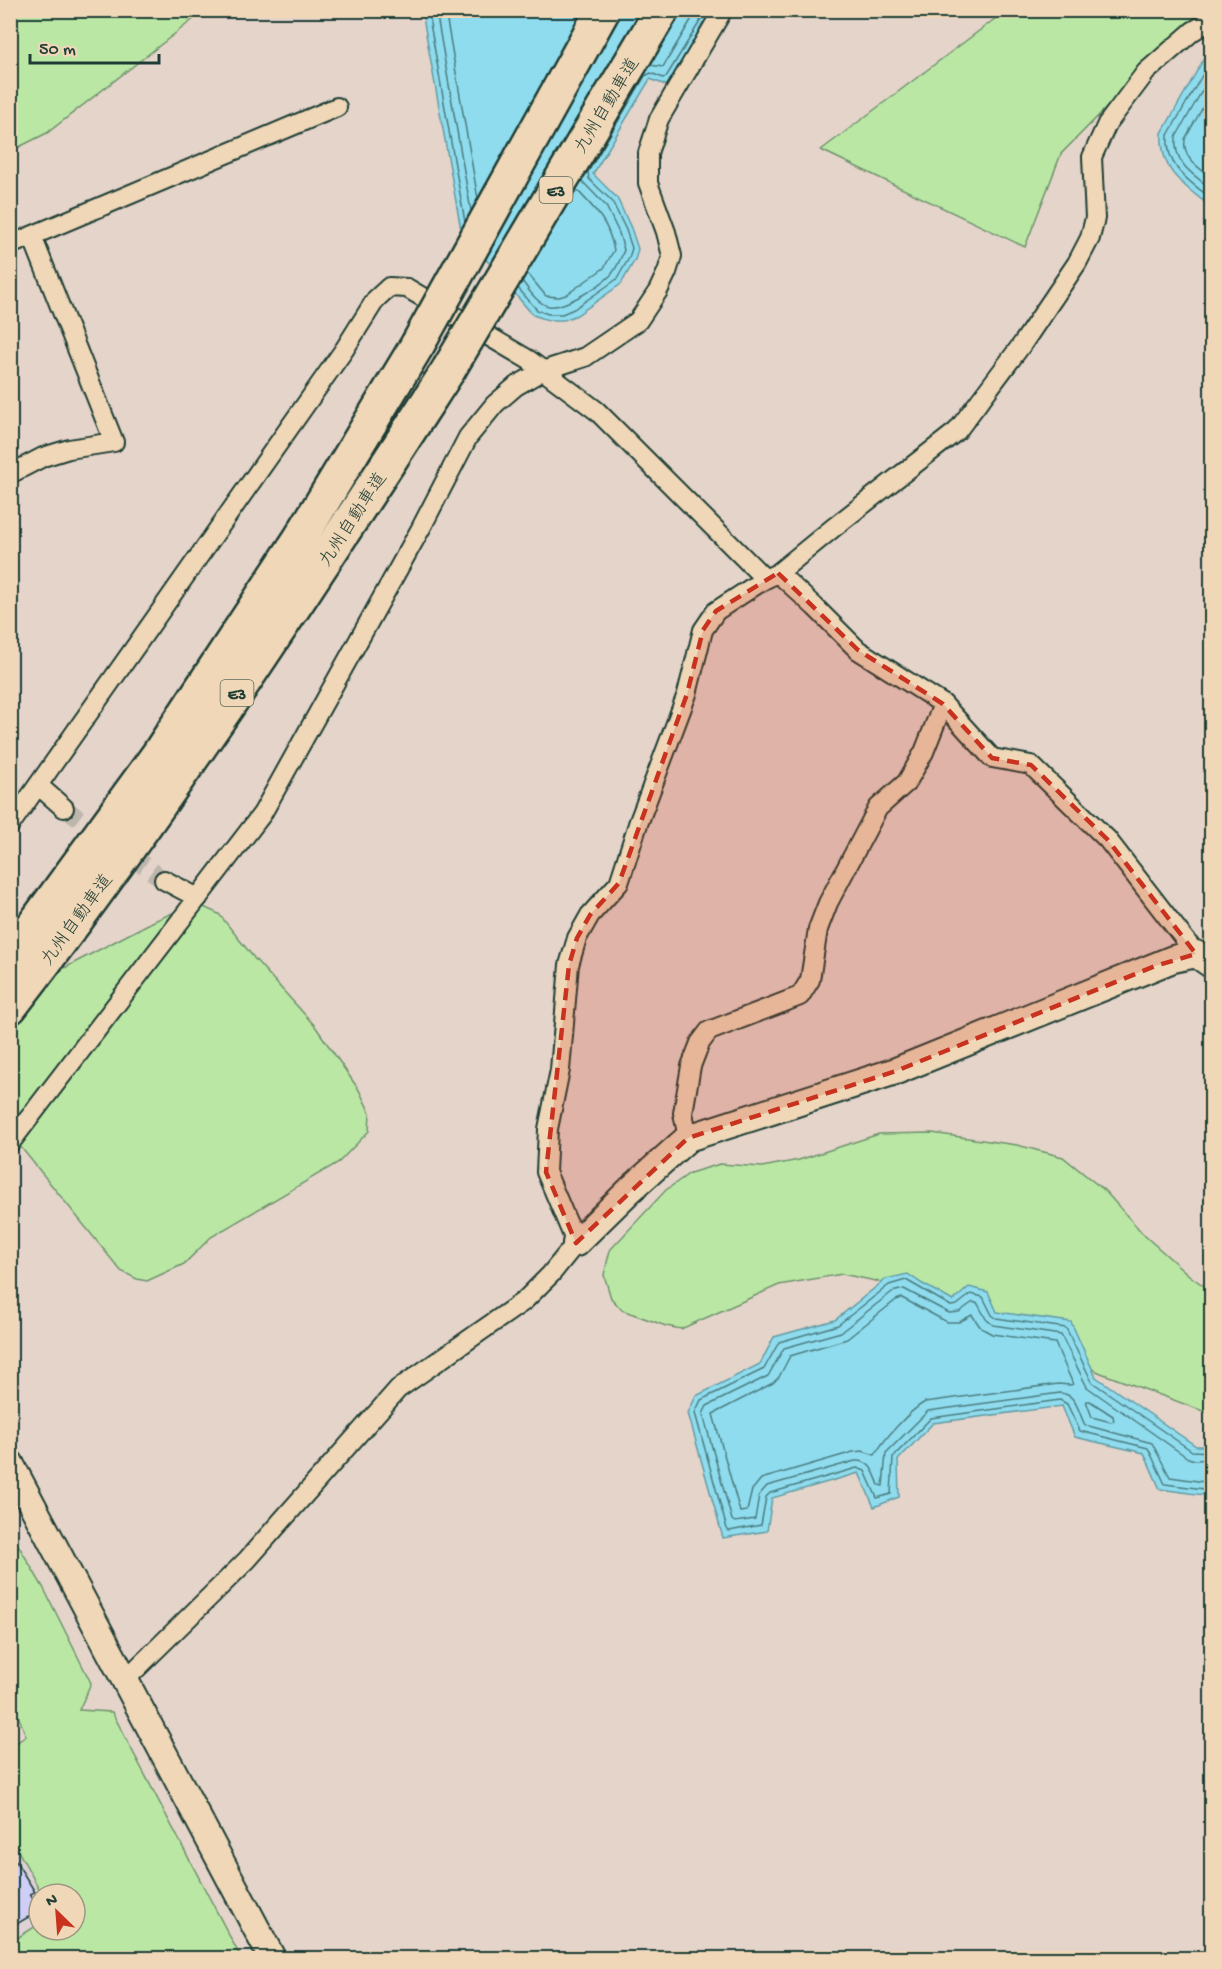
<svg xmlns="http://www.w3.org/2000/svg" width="1222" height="1969" font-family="'Gochi Hand','Klee One',sans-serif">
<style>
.built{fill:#ded2d7}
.green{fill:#bbe7a5;stroke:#6d926c;stroke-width:1.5}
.water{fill:#8fdcef;stroke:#629ca4;stroke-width:1.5}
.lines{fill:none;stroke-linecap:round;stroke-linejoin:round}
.shore{stroke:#4c7d7f;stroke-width:1.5}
.building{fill:#cecef6;stroke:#1f3d34;stroke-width:1.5}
.street-tunnel{stroke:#bdb6ac;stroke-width:18;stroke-dasharray:18 9;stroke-linecap:butt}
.street-casing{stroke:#1f3d34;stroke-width:22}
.secondary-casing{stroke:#1f3d34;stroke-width:30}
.highway-casing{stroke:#1f3d34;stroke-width:38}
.street{stroke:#efd7b7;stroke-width:18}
.secondary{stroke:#efd7b7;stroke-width:26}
.highway{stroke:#efd7b7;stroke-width:33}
.highway-bridge-casing{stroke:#1f3d34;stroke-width:38;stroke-linecap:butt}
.highway-bridge{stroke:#efd7b7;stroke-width:33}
.marked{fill:#c8321e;fill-opacity:0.2;stroke:#c8321e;stroke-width:4.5;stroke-dasharray:12 8;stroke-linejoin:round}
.labels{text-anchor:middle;stroke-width:4.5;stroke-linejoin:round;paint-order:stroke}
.shield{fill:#efd7b7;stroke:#5d6b5b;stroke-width:1.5}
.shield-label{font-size:16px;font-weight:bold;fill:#1f3d34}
.street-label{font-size:18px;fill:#1f3d34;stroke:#efd7b7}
</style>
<rect width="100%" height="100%" fill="#e5d4ca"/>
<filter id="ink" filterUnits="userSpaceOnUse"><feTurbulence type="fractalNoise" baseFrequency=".0167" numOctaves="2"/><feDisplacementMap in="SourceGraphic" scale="12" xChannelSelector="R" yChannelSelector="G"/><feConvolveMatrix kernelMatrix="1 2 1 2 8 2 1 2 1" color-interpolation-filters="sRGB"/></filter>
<g filter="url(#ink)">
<path class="built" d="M10,1838L42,1894H39V1924L11,1942Z"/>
<g class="green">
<path d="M11,10H204V11L47,133L11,151Z"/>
<path d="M1003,11H1201L1061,154L1025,247L821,150L1004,12Z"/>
<path d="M195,903L219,914L254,958L315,1026L359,1090L370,1113L369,1131L339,1162L211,1237L184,1264L147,1281L137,1279L121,1271L11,1135V996L152,922Z"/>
<path d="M932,1133L1017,1145L1063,1157L1105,1191L1145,1236L1190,1276L1211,1291V1414L1101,1373L910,1288L842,1274L779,1285L681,1329L666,1326L622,1310L611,1298L604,1275L610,1250L666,1190L690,1173L720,1164L762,1167L799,1160L879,1134Z"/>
<path d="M11,1533L43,1587L91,1683L79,1710L112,1712L241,1958H11V1942L39,1924V1930H75V1894H42L11,1838V1747L26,1736L11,1697Z"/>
</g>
<g class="water">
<path d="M424,11H714L668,86L650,79L593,174L617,198L631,228L638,249L635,260L621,284L577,315L564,320H548L533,315L461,230L424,23Z"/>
<path d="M1211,46V207C1184,185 1160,173 1162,133Z"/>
<path d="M908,1274L921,1283L953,1301L969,1287L988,1292L997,1312L1071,1322L1096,1377L1196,1446H1211V1496L1160,1489L1144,1453L1075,1437L1062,1406L933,1423L898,1460L899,1497L874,1507L859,1473L772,1498L767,1531L723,1538L688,1413L696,1396L760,1364L774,1337L835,1320L886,1279Z"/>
</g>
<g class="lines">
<g class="shore">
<path d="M430,10V23L465,222"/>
<path d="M437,10L438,22L471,211"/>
<path d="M447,10V21L478,199"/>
<path d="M1212,58L1168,135C1165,167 1189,181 1212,199"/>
<path d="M650,65L663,67L697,10"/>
<path d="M1212,73L1176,137C1173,163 1193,175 1212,189"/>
<path d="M1212,91L1185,139C1182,158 1198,167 1212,178"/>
<path d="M527,273L546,296L559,297L566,295L604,268L614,250C608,221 596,210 576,189"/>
<path d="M522,281C529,290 537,304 549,306C563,309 600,286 611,275C616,269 621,258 624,250L619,233L606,206L582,181"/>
<path d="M518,288L537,310L548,314H562L574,309L617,279L629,258L632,248L626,230L612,201L589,179L588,172L645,76L651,73L663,78L666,77L707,10"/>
<path d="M902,1298L947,1322H959L972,1315L981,1328L992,1334L1055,1343L1073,1384L1070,1385L1058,1384L925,1402C909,1411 883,1440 875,1455L862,1451L853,1452L761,1479L752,1490L747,1511L740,1512L713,1414L773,1383L779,1377L790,1356L847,1339L896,1300Z"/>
<path d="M1086,1401H1090L1113,1416L1114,1421L1111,1422L1092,1417Z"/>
<path d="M1212,1452L1192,1451L1092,1382L1066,1328L996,1318L992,1315L983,1297L971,1294L957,1305L951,1306L906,1280L889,1285L838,1325L779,1342L764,1369L701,1400L695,1413L727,1529L729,1531L761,1525L766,1497L770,1493L857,1468L865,1471L877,1498L891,1494L893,1457L931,1418L1060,1400L1067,1404L1080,1431L1148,1448L1165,1484L1212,1490"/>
<path d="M1212,1459L1195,1460L1188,1458L1087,1387L1061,1335L993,1325L986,1319L978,1304L973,1302L959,1312L949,1313L904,1289L892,1292L841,1332L784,1348L768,1376L707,1406L703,1414L732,1520L735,1522L755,1519L759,1495L767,1486L855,1461C871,1460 874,1473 879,1485L883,1486L886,1453L928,1411L1060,1393C1077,1394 1078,1412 1085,1425L1152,1443L1170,1477L1212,1483"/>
</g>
</g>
<path class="building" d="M10,1852L35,1892L30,1894L39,1909V1911L13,1926L10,1922Z"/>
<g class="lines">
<path class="street-tunnel" d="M64,808L164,880"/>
<defs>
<g id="street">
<path d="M10,245L337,107"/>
<path d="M10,474L43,457L69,449L114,442L32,236"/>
<path d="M778,573L815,607L858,650L943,704L992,758L1031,765L1107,839L1196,954"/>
<path d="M39,786L64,808"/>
<path d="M10,825L344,350L376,299L389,287L407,288L529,360L597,411L765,579"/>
<path d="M164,880L198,898"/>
<path d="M688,1138L683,1113L691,1066L700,1043L709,1031L800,996L810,980L818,929L828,903L878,808L907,782L924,752L943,704"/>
<path d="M10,1143L262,814L421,528L468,437L495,404L516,386L542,371L585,357L638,321L658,291L667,272L672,256L666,232L648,183V153L659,119L723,10"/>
<path d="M125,1680L247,1560L398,1389L524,1301L551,1274L576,1243L546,1172L548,1129L560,1070L569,965L577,938L590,915L619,883L638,824L687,694L703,630L716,611L765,579L778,573L833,528L957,431L1023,343L1077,263L1090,238L1095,218L1092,157L1107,124L1146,72L1193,31L1212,20"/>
</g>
<g id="secondary">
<path d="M576,1243L630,1190L688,1138L896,1071L1173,959L1196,954L1212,965"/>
<path d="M10,1463L272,1958"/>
</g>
<g id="highway">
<path d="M10,958L158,755L300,539L418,344"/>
<path d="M10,1007C169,803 309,585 449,369"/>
</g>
</defs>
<use href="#street" class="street-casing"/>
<use href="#secondary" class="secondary-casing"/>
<use href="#highway" class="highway-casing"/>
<use href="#street" class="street"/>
<use href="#secondary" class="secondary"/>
<use href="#highway" class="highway"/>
<defs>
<g id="highway-bridge">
<path d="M418,344L603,10"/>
<path d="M449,369L662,10"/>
</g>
</defs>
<use href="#highway-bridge" class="highway-bridge-casing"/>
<use href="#highway-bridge" class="highway-bridge"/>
</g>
</g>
<path class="marked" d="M778,573L858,650L943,704L992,758L1031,765L1107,839L1196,954L1155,966L896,1071L688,1138L576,1243L546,1172L569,965L577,938L590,915L619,883L687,694L703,630L716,611Z"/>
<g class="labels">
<g class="shield">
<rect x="539.5" y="177" width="33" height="26" rx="4.5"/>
<rect x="220.5" y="680" width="33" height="26" rx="4.5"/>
</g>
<g class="shield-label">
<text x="556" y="196">E3</text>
<text x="237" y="699">E3</text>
</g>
<g class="street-label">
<text transform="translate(606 105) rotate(-59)" y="6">九州自動車道</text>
<text transform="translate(352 519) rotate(-57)" y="6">九州自動車道</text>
<text transform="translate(76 919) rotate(-54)" y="6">九州自動車道</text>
</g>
</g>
<rect width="1222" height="1969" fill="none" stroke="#efd7b7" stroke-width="36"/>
<rect x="18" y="18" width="1186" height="1933" fill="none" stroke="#1f3d34" stroke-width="2" filter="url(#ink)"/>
<g transform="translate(57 1912) rotate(335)"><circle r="28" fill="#efd7b7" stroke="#9c9983" stroke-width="1.5"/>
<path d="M0-4.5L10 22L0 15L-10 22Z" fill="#c8321e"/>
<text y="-9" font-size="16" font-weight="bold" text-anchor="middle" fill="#1f3d34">N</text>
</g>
<path d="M30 54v9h129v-9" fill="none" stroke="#1f3d34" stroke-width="3"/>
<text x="39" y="54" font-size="18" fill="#1f3d34" stroke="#efd7b7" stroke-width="4.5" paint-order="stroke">50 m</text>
</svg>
